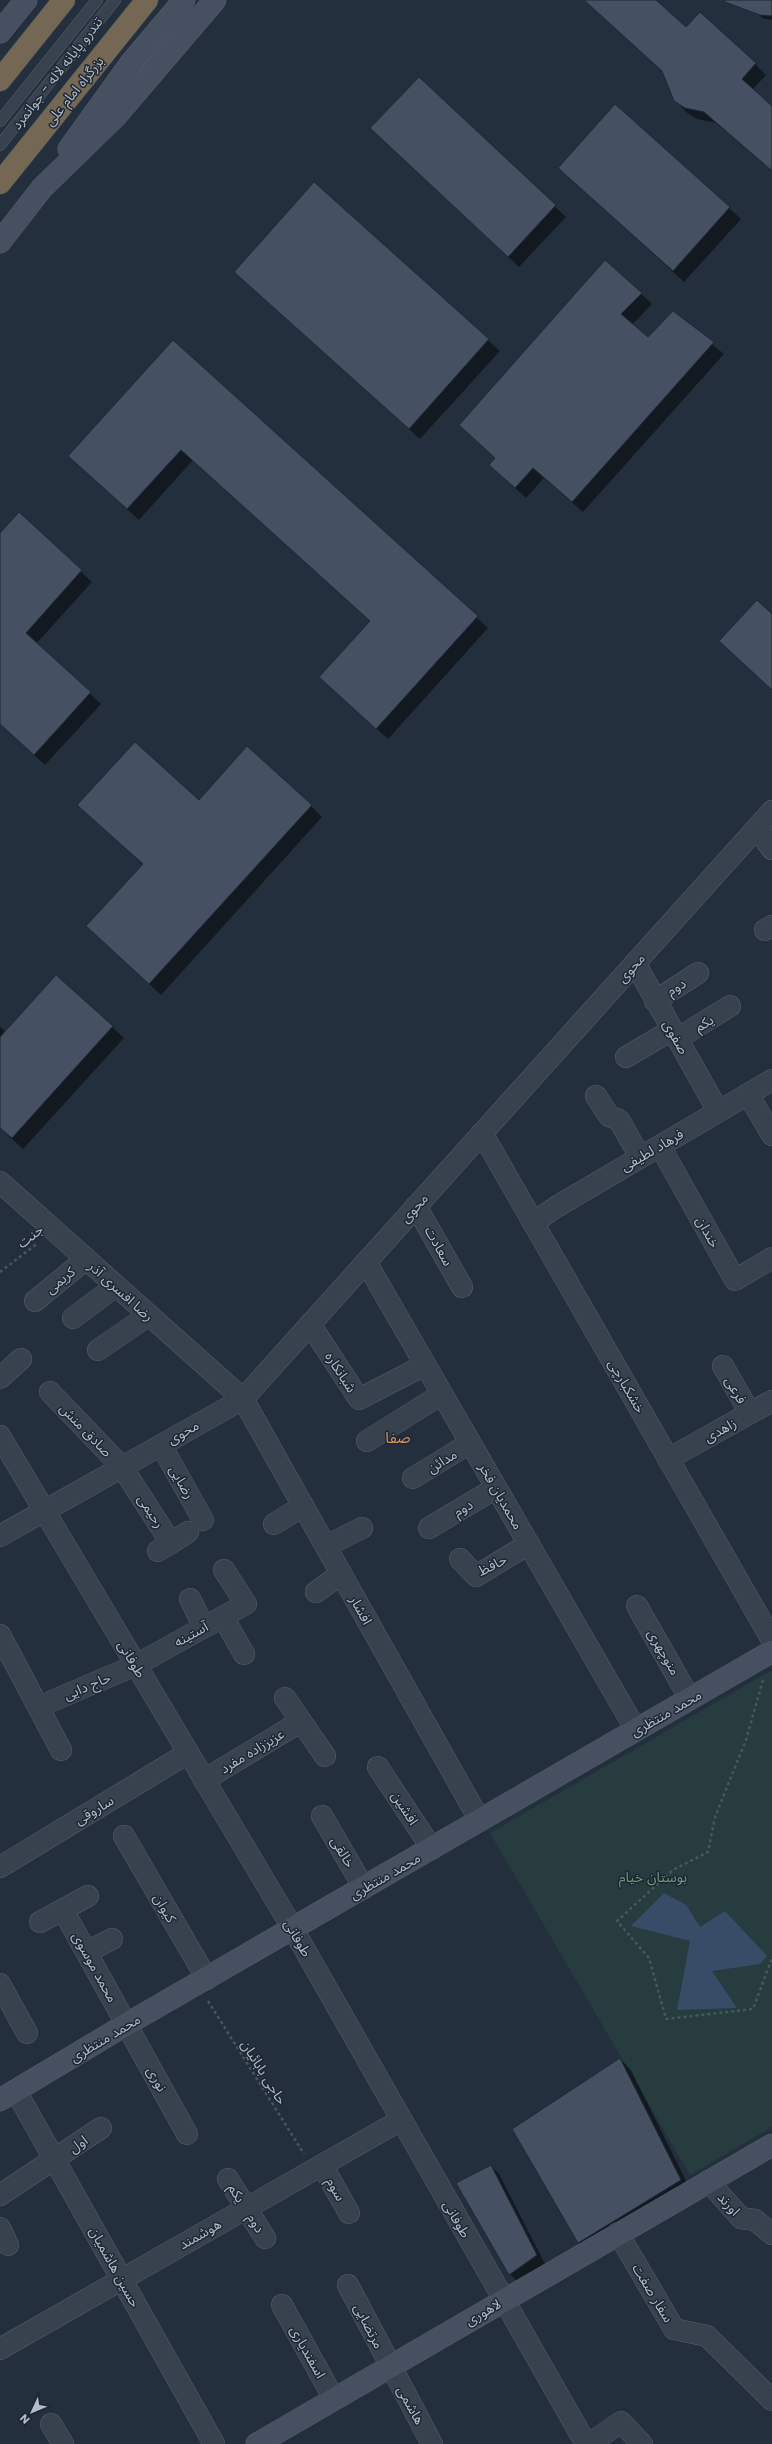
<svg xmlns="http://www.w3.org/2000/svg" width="772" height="2444" font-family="Poppins,'Noto Sans Arabic',sans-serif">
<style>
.green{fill:#263c3f}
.water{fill:#394c67}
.shadow{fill:#0007}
.building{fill:#455162;stroke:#1f2835}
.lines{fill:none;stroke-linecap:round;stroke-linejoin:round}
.lane-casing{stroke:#565f6c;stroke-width:12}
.street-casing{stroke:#565f6c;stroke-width:22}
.secondary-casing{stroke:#565f6c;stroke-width:23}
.highway-casing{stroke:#434c59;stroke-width:23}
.path{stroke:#44595c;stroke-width:2.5;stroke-dasharray:3 3;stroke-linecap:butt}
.lane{stroke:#38414e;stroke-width:11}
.street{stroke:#38414e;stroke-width:21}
.secondary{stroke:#465061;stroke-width:22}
.highway{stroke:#746855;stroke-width:22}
.labels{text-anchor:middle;stroke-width:3;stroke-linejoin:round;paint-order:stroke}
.street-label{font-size:14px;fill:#b4bcc9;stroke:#1d2633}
.park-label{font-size:14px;fill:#6b9a76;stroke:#1d2633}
.neighbourhood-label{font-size:15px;fill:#d59563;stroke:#1d2633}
</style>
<rect width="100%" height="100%" fill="#242f3e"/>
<path class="green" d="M772,1670V2127L690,2175L490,1833Z"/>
<path class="water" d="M664,1893L686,1905L700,1927L725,1911L767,1956L760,1964L712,1971L737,2008L677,2010L690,1941L631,1926Z"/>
<g class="shadow">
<path d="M585,0H654L686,29L700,13L755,64L766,75L752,90L772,107V171L716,123L697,119L686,112L675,100L664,72Z"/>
<path d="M749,0H772V20L762,18Z"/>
<path d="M419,78L566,217L519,267L383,139Z"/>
<path d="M615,105L741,219L684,282L559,168Z"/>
<path d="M314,184L500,351L420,439L235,272Z"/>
<path d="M605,261L652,304L632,325L648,339L673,312L724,354L583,512L544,478L526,498L490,465L496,458Z"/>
<path d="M173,341L488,628L388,739L331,688L371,622L193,460L139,520L80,466Z"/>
<path d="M19,514L92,582L36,644L101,704L45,765L0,724V534Z"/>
<path d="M199,801L311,806L322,817L161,995L87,926L143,865L90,815Z"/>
<path d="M57,976L124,1038L23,1149L0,1128V1026L6,1032Z"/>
<path d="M620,2059L631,2070L691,2191L590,2253L579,2243L514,2129Z"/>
<path d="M491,2166L499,2174L545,2264L518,2282L510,2274Z"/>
</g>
<g class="building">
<path d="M584,0H656L686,27L700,12L756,63L742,79L772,106V171L704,112L685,108L674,101L662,71Z"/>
<path d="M725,0H772V16L760,15L725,2Z"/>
<path d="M419,77L556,205L508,257L370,128Z"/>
<path d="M615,104L730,207L673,271L558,168Z"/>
<path d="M314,182L489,339L409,429L234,272Z"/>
<path d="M605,260L642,293L621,314L648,337L673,311L714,342L572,502L533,468L515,488L489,465L495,458L459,425Z"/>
<path d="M173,340L478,616L376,729L319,677L370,621L181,450L127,509L68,456Z"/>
<path d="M19,512L82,570L26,633L91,692L34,755L0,724V533Z"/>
<path d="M757,600L772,614V690L719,641Z"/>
<path d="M135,742L199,800L247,746L312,805L149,984L86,926L143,864L77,805Z"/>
<path d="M56,975L113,1026L12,1138L0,1128V1037Z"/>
<path d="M620,2058L681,2180L578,2243L512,2129Z"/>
<path d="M491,2165L537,2255L509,2275L456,2183Z"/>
</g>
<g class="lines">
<defs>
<g id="lane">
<path d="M0,121L97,0"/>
<path d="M0,145L115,0"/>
</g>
<g id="street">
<path d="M757,828L772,849"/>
<path d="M765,930L772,926"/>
<path d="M635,963L718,1111"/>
<path d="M655,1001L698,973"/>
<path d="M677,1039L730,1006"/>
<path d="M626,1057L672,1030"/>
<path d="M748,1094L772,1135"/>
<path d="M596,1096L609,1116L619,1120L640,1157"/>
<path d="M482,1133L772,1640"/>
<path d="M660,1146L735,1280L772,1258"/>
<path d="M0,1182L243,1399L480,1821"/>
<path d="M416,1206L462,1287"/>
<path d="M533,1223L556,1207L772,1080"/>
<path d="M366,1262L636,1730"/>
<path d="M35,1301L86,1259"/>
<path d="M73,1318L116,1286"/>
<path d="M310,1324L359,1399L425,1365"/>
<path d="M98,1350L149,1315"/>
<path d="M723,1366L750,1413"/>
<path d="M0,1378L21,1359"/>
<path d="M50,1392L122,1467L171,1543L158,1551"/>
<path d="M0,1436L293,1929L586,2444"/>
<path d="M367,1441L442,1394"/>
<path d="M161,1445L203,1520"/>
<path d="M668,1459L772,1401"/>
<path d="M413,1478L470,1443"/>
<path d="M274,1524L303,1506"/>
<path d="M429,1528L496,1488"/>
<path d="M0,1536L243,1399L772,811"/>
<path d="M171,1543L188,1532"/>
<path d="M326,1546L362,1528"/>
<path d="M460,1559L476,1576L529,1544"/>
<path d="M316,1592L341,1574"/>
<path d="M190,1599L204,1627"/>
<path d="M637,1606L690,1699"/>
<path d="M223,1617L244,1654"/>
<path d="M0,1635L61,1750"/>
<path d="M285,1698L325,1756"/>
<path d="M39,1709L52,1701L136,1665L246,1604L224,1570"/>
<path d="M378,1767L432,1849"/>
<path d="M204,1780L300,1722"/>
<path d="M322,1816L364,1888"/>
<path d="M124,1836L207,1979"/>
<path d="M0,1867L188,1753"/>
<path d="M63,1910L187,2134"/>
<path d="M40,1922L88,1896"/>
<path d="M87,1952L112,1939"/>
<path d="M0,1984L27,2033"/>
<path d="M16,2091L214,2444"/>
<path d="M322,2165L349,2213"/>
<path d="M228,2179L265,2238"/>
<path d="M708,2181L741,2218L755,2220L772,2234"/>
<path d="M0,2195L101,2128"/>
<path d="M0,2228L8,2245"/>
<path d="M618,2233L674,2329L707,2336L772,2400"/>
<path d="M348,2285L432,2444"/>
<path d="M282,2305L334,2399"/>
<path d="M0,2349L401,2120"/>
<path d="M51,2424L63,2444"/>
<path d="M589,2444L621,2422L642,2444"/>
</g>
<g id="secondary">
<path d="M0,32L26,0"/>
<path d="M69,149L131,63L184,0"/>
<path d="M0,242L42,188L116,116L215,0"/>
<path d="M0,2100L127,2024L771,1652"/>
<path d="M257,2444L772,2145"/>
</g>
<g id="highway">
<path d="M0,80L64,0"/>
<path d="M0,183L147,0"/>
</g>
</defs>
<use href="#lane" class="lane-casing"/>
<use href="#street" class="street-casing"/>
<use href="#secondary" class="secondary-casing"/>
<use href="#highway" class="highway-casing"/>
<g class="path">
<path d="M0,1272L38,1243"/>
<path d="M763,1680L746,1740L715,1817L708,1852L673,1870L617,1921L649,1958L666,2019L753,2009L772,1958"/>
<path d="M208,2001L304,2154"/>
</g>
<use href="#lane" class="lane"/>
<use href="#street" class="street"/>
<use href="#secondary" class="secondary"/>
<use href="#highway" class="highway"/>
</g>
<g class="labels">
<g class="street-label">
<text transform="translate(57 73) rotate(-52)" y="5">تندرو پایانه لاله - جوانمرد</text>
<text transform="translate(74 91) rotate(-51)" y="5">بزرگراه امام علی</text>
<text transform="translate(631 968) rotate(-48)" y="5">محوی</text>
<text transform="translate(676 987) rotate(-33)" y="5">دوم</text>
<text transform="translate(704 1023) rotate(-32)" y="5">یکم</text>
<text transform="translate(676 1037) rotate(60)" y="5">صفوی</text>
<text transform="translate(652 1150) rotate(-30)" y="5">فرهاد لطیفی</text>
<text transform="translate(414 1208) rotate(-48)" y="5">محوی</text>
<text transform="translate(708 1232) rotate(61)" y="5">خندان</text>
<text transform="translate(30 1236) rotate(-38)" y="5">جنت</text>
<text transform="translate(439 1246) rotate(61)" y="5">سعادت</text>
<text transform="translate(60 1280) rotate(-39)" y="5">کریمی</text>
<text transform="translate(121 1291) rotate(42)" y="5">رضا افسری آذر</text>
<text transform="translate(341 1372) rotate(57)" y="5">شبانکاره</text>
<text transform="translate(627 1386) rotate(60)" y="5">خشکبارچی</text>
<text transform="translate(736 1390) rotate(60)" y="5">فرعی</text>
<text transform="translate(86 1430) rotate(46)" y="5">صادق منش</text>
<text transform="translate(720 1430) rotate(-29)" y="5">زاهدی</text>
<text transform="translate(183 1432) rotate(-30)" y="5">محوی</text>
<text transform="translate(442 1461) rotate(-32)" y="5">مدائن</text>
<text transform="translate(182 1482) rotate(60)" y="5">رضایی</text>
<text transform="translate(501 1496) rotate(60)" y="5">محمدیان فخر</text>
<text transform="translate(463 1508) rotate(-30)" y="5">دوم</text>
<text transform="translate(151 1511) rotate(57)" y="5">رحیمی</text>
<text transform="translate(492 1565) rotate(-27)" y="5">حافظ</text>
<text transform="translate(361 1610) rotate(61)" y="5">افشار</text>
<text transform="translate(191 1634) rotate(-29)" y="5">آستینه</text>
<text transform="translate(664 1652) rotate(60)" y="5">منوچهری</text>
<text transform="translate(132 1659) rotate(59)" y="5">طوفانی</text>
<text transform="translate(87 1686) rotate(-23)" y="5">حاج دایی</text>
<text transform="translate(666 1713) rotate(-30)" y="5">محمد منتظری</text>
<text transform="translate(252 1751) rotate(-31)" y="5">عزیززاده مفرد</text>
<text transform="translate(405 1808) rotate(57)" y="5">افشین</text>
<text transform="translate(94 1810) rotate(-31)" y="5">ساروقی</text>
<text transform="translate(343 1852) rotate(59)" y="5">خالقی</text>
<text transform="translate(385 1876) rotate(-30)" y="5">محمد منتظری</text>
<text transform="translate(165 1908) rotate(60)" y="5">کیوان</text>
<text transform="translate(298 1938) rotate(60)" y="5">طوفانی</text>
<text transform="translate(95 1967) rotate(61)" y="5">محمد موسوی</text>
<text transform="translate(105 2038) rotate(-31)" y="5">محمد منتظری</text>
<text transform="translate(264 2072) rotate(58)" y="5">حاجی بابائیان</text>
<text transform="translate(157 2079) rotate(61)" y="5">نوری</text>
<text transform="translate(78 2144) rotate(-35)" y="5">اول</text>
<text transform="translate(336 2189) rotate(61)" y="5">سوم</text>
<text transform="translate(237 2193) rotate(58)" y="5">یکم</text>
<text transform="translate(729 2204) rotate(47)" y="5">اورند</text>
<text transform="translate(457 2219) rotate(60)" y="5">طوفانی</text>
<text transform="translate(256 2223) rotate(58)" y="5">دوم</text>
<text transform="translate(200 2234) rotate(-30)" y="5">هوشمند</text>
<text transform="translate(115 2267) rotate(61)" y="5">حسین هاشمیان</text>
<text transform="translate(653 2293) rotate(59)" y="5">سفار صفت</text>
<text transform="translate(483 2312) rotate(-30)" y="5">لاهوری</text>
<text transform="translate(369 2326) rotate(63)" y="5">مرتضایی</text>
<text transform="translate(308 2352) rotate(61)" y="5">اسفندیاری</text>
<text transform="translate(411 2405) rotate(61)" y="5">هاشمی</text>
</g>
<g class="park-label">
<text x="653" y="1882">بوستان خیام</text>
</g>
<g class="neighbourhood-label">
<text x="398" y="1443">صفا</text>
</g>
</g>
<g transform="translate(32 2412) rotate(226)" stroke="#1d2633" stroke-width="3" paint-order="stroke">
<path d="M0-3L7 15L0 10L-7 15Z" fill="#b4bcc9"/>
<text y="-6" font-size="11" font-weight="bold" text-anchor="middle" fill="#b4bcc9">N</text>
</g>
</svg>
